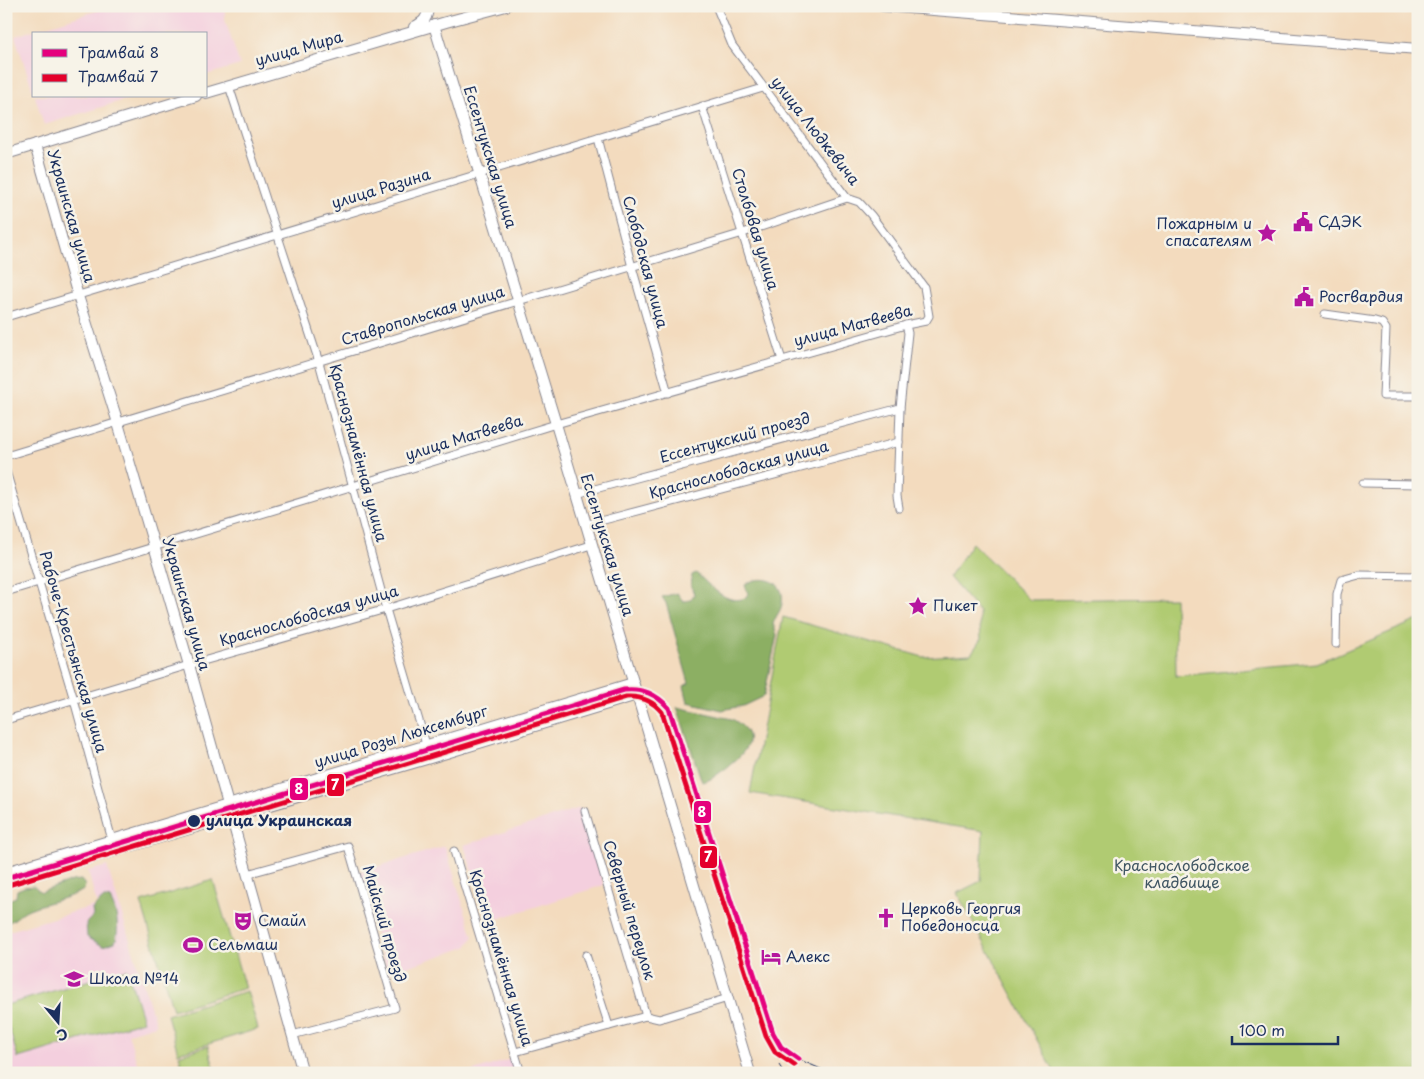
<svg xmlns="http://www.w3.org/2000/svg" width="1424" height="1079" font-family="'Playpen Sans',sans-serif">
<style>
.built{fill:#f4cfde}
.green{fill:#b0cb72;stroke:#667d68}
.forest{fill:#8caf64;stroke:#546f61}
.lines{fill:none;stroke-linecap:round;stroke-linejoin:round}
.street-casing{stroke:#87858e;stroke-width:9}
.secondary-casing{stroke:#87858e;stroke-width:12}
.street{stroke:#fff;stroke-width:7}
.secondary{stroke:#fff;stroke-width:10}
.tram{stroke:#1b2f5e;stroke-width:1}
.tram-1-casing{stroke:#f7f3e8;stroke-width:9}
.tram-2-casing{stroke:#f7f3e8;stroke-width:9}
.tram-1{stroke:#e5007d;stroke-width:5}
.tram-2{stroke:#e4002b;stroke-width:5}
.stop-dot{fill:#1b2f5e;stroke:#f7f3e8;stroke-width:2}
.labels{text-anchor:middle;stroke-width:5;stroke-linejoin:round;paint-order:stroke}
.street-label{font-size:15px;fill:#1b2f5e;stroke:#f7f3e8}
.poi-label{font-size:15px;fill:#1b2f5e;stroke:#f7f3e8;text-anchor:start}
.stop-label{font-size:15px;font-weight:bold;fill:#1b2f5e;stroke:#f7f3e8;text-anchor:start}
.park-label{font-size:15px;fill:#405663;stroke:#f7f3e8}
.line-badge{stroke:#f7f3e8;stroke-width:2}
.badge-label{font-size:14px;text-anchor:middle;font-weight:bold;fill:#fff}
</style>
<rect width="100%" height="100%" fill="#f7f3e8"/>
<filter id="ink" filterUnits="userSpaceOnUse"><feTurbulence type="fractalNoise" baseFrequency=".02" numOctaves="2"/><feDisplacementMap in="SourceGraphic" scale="10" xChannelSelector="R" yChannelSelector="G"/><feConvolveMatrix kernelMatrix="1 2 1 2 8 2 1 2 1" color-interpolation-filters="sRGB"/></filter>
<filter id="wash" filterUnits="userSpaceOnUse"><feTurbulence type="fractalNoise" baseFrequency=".0096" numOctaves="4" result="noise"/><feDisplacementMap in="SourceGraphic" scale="20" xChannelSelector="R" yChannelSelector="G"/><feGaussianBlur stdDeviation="1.12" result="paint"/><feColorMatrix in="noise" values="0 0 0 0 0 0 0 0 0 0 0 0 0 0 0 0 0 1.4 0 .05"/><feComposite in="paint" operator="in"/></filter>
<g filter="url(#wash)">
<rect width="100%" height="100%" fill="#f3dbbe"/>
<g class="built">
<path d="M112,6H224L225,12L224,17L240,65L206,75V34H34V94L15,36Z"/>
<path d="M35,96H137L44,125Z"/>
<path d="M580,808L604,885L488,922L464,845Z"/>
<path d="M445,846L473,937L467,947L388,973L357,873Z"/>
<path d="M107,866L156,1025L128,1033L140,1073H7L6,932L97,905L88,871Z"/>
<path d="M514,1058L519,1073H468Z"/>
</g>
<g class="green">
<path d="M972,543L1030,600L1175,598L1176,676L1317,663L1418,620V1073H1055L957,893L981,881L983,831L750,793L783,617L923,657L971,654L981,639L979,612L949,577Z"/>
<path d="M213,880L245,988L173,1010L141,902Z"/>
<path d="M127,969L143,1021L18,1058L6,1018V1005Z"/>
<path d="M247,991L258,1029L178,1053L167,1015Z"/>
<path d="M208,1046L215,1071L209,1073H184L179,1055Z"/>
</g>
<g class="forest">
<path d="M696,573C709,584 726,606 745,598L748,594L745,585C755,576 779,577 782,594C784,610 777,612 773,624L777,635L764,696L743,706L722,710L688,702L684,686L689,683L666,603L662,597L677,593L683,601C689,601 691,600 694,594L691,586L692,575Z"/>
<path d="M677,707L732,719C763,736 744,754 725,769C717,774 711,781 702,782Z"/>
<path d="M81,880L85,885L84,890C67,899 47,902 29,909C19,913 17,920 6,923V901L16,897L17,890L24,887L34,886L41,892L72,881Z"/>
<path d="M104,898L110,899C117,910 120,930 115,942L103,946L87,937L86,923L93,916L92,909Z"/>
</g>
</g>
<g filter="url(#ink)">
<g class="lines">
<defs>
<g id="street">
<path d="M229,86L319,362L386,609L430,758"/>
<path d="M702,106L782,360"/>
<path d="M598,138L632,267L668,393"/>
<path d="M1325,314L1375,321L1382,323L1386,329L1383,396H1418"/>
<path d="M6,317L763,88"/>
<path d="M6,456L743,233L847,198"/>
<path d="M6,471L74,700L112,840"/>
<path d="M1363,483L1418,484"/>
<path d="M576,494L900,408"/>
<path d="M899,508L897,496L900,408L908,333L906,325"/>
<path d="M585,525L899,442"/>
<path d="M6,592L556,424L906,325L926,321L929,316L924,287L871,215L859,202L847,198L732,45L716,6"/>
<path d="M1336,644L1337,594L1341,580L1359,575L1418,576"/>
<path d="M6,720L189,665L386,609L591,545"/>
<path d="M585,811L646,1016"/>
<path d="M454,851L521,1073"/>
<path d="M247,874L348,846L395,1008L292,1035"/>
<path d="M586,955L609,1026"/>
<path d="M515,1052L646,1016L659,1019L728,998"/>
</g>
<g id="secondary">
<path d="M883,6L1418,49"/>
<path d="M434,25L556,424L750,1073"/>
<path d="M414,27C424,22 428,18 428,6"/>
<path d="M206,93L446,22L506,6"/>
<path d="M35,145L78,296L118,423L189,665L303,1073"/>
<path d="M6,154L196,96"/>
<path d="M6,872L633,683"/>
<path d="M6,883L430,758L637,695"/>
</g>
</defs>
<use href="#street" class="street-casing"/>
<use href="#secondary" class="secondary-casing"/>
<use href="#street" class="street"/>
<use href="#secondary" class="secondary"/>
<g class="tram">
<path d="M798,1059L830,1073"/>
<path d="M779,1065L784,1073"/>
</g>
<defs>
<path id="tram-1" d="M6,878L624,690C643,688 656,694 669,708L773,1033L781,1047L798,1059"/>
<path id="tram-2" d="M8,885L626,697C641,696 652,700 662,712L766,1036L775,1052L794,1065"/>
</defs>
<use href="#tram-1" class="tram-1-casing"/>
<use href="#tram-2" class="tram-2-casing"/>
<use href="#tram-1" class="tram-1"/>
<use href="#tram-2" class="tram-2"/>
</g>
</g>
<defs>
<symbol id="civic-bare" viewBox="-9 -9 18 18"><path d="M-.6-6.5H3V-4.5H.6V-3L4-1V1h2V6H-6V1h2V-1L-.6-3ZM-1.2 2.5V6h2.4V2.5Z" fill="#b5179e" stroke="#f7f3e8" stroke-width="2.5" paint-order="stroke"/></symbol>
<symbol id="sight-bare" viewBox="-9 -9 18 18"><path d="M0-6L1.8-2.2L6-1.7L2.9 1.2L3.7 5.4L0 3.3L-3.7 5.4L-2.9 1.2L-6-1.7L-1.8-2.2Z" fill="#b5179e" stroke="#f7f3e8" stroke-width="2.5" paint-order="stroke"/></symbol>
<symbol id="church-bare" viewBox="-9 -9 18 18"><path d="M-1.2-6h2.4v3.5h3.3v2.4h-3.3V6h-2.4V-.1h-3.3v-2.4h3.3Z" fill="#b5179e" stroke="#f7f3e8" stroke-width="2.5" paint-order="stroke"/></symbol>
<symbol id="theatre-bare" viewBox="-9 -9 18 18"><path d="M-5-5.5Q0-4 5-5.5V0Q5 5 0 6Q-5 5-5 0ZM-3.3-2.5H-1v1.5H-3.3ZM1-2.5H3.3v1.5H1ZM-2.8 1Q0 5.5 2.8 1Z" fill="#b5179e" stroke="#f7f3e8" stroke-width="2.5" paint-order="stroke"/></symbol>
<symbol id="stadium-bare" viewBox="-9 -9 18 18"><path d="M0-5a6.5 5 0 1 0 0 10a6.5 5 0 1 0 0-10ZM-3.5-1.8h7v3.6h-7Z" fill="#b5179e" stroke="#f7f3e8" stroke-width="2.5" paint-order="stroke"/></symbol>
<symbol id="hotel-bare" viewBox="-9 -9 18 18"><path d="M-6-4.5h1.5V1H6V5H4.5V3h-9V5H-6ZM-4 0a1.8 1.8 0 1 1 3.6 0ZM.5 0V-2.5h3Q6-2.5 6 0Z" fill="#b5179e" stroke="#f7f3e8" stroke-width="2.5" paint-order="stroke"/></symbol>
<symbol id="school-bare" viewBox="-9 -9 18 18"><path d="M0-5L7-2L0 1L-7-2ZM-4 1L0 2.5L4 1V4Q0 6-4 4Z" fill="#b5179e" stroke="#f7f3e8" stroke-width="2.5" paint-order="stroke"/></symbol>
</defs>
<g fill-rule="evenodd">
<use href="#civic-bare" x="1289" y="208" width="28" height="28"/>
<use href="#sight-bare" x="1253" y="219" width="28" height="28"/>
<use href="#civic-bare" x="1290" y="283" width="28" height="28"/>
<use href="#sight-bare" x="904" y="592" width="28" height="28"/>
<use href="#church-bare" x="872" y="904" width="28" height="28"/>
<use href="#theatre-bare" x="229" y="907" width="28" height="28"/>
<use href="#stadium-bare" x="179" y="931" width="28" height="28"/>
<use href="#hotel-bare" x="757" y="943" width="28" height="28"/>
<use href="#school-bare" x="60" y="965" width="28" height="28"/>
</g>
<circle class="stop-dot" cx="194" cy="821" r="7"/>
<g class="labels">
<g class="street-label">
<text transform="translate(299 49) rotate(-16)" y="5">улица Мира</text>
<text transform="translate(815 131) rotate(52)" y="5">улица Людкевича</text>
<text transform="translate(490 157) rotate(73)" y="5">Ессентукская улица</text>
<text transform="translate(381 189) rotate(-17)" y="5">улица Разина</text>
<text transform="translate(71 216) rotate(74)" y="5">Украинская улица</text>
<text transform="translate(755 229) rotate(73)" y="5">Столбовая улица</text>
<text transform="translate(645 262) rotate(75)" y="5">Слободская улица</text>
<text transform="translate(423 316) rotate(-17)" y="5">Ставропольская улица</text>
<text transform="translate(853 326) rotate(-15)" y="5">улица Матвеева</text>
<text transform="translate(464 438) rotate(-17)" y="5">улица Матвеева</text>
<text transform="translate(735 438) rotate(-15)" y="5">Ессентукский проезд</text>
<text transform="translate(358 453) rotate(75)" y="5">Краснознамённая улица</text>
<text transform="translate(739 470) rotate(-15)" y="5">Краснослободская улица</text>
<text transform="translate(607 545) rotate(73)" y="5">Ессентукская улица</text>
<text transform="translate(186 604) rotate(74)" y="5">Украинская улица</text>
<text transform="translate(309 616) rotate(-16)" y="5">Краснослободская улица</text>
<text transform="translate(73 652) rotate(74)" y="5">Рабоче-Крестьянская улица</text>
<text transform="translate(401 737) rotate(-17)" y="5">улица Розы Люксембург</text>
<text transform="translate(629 910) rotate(73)" y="5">Северный переулок</text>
<text transform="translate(384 924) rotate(74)" y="5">Майский проезд</text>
<text transform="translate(501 958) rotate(73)" y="5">Краснознамённая улица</text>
</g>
<g class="poi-label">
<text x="1318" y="227">СДЭК</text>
<text x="1252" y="229" text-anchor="end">Пожарным и<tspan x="1252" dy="17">спасателям</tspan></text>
<text x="1319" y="302">Росгвардия</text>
<text x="933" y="611">Пикет</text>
<text x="901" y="914">Церковь Георгия<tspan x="901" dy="17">Победоносца</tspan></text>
<text x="258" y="926">Смайл</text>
<text x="208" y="950">Сельмаш</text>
<text x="786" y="962">Алекс</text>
<text x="89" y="984">Школа №14</text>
</g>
<g class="stop-label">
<text x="206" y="826">улица Украинская</text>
</g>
<g class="park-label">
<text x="1182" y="871">Краснослободское<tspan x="1182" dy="17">кладбище</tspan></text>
</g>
</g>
<g class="line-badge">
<rect x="326" y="773" width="19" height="24" rx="5" fill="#e4002b"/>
<rect x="289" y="777" width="20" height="24" rx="5" fill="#e5007d"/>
<rect x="693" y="800" width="19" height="24" rx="5" fill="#e5007d"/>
<rect x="699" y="845" width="19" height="24" rx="5" fill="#e4002b"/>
</g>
<g class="badge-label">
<text x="335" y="790">7</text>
<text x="299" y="794">8</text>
<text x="702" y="817">8</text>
<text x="708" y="862">7</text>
</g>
<rect width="1424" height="1079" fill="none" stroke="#f7f3e8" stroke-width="25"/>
<rect x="32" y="32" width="175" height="65" fill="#f7f3e8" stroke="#9fa5b1"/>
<rect x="42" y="49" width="25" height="8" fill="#e5007d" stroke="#9fa5b1"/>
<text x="78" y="58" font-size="15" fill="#1b2f5e">Трамвай 8</text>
<rect x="42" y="74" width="25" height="8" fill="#e4002b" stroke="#9fa5b1"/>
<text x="78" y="82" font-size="15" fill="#1b2f5e">Трамвай 7</text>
<g transform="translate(58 1022) rotate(162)" stroke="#f7f3e8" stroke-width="4" paint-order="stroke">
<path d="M0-4L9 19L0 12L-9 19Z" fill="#1b2f5e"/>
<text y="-8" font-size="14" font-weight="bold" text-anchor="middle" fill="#1b2f5e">С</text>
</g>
<path d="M1232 1036v8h106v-8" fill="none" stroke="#1b2f5e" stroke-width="2.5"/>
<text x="1239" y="1036" font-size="15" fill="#1b2f5e" stroke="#f7f3e8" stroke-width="4" paint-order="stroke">100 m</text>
</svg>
